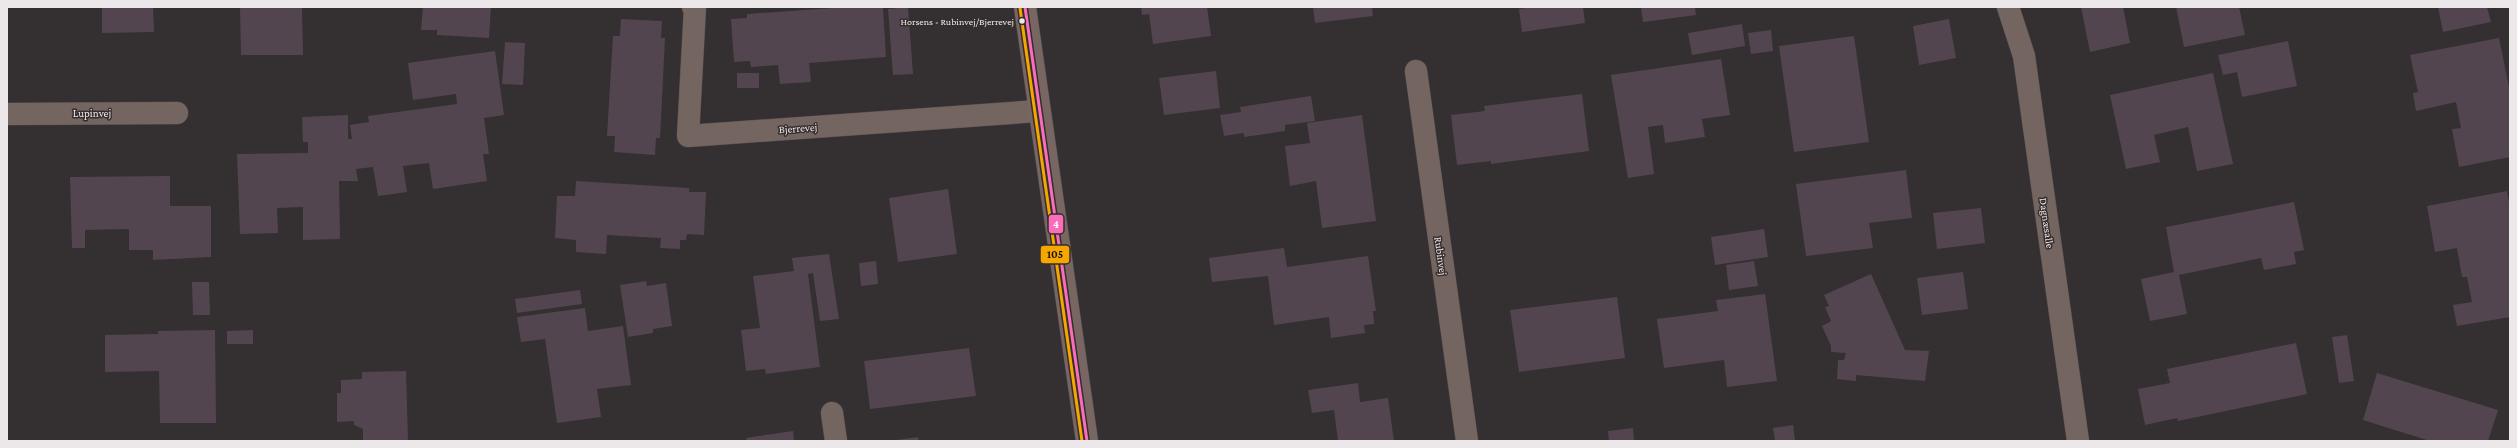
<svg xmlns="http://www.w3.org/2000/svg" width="2517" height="448" font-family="'Crimson Pro',serif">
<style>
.building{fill:#53454f}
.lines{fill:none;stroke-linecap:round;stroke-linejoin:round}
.street-casing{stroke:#514d4e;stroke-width:23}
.secondary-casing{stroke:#514d4e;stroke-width:23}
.street{stroke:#756561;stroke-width:22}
.secondary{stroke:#786663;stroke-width:22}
.bus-1-casing{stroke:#352e2f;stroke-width:6}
.bus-2-casing{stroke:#352e2f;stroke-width:6}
.bus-1{stroke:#fb6dba;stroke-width:3}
.bus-2{stroke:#f7a600;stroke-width:3}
.bus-dot{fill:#ece7e8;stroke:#352e2f;stroke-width:1.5}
.labels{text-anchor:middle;stroke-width:3;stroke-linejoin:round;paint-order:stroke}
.bus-label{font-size:10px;fill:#ece7e8;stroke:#352e2f;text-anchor:end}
.street-label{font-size:11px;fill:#ece7e8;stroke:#352e2f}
.line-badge{stroke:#352e2f;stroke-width:1.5}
.badge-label{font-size:11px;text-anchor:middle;font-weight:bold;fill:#fff}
.pale-badge-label{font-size:11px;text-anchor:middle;font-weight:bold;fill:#111}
</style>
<rect width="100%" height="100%" fill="#342f30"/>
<g class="building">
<path d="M102,7H153L154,32L102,33Z"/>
<path d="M240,7H302L303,55H241Z"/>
<path d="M423,7H491L489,38L437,35V30H421Z"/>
<path d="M847,7H883L886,57L809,63L811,82L780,84L778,65L751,67L750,61L734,62L731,19L747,18V14Z"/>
<path d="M908,7L913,74L893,75L888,9Z"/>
<path d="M1141,7H1207L1211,36L1153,44L1149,14L1142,15Z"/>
<path d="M1313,7H1372L1373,16L1315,23Z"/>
<path d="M1531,7H1583L1585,23L1522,32L1519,9Z"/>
<path d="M1641,7H1695L1696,15L1643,22Z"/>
<path d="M2081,7H2123L2130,43L2090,52Z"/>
<path d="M2176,7H2239L2245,35L2184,47Z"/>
<path d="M2438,7H2487L2491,22L2443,32Z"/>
<path d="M621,19L662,21L661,38H665L660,138H656L655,155L614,152L615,136H607L613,36H620Z"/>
<path d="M1949,19L1956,58L1919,65L1913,26Z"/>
<path d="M1742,24L1745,46L1692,55L1688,33Z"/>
<path d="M1771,30L1773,51L1751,54L1748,33Z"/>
<path d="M1854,36L1869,142L1794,152L1779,46Z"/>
<path d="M2499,38L2510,92V157L2459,167L2452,129L2461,128L2456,102L2416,111L2413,93L2418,92L2410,55Z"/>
<path d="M2288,41L2297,86L2242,97L2237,72L2223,75L2218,55Z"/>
<path d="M505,42L525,43L523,85L502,84Z"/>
<path d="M495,51L504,115L484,118L489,154H483L487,181L433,189L429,163L403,166L407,192L378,196L373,167L356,169L358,181H339L340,239L303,240V207L277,208L278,233L240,234L237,154L308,153V142H303L302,117L348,115V139H352L350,125L369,122L368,116L457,104L456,94L413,100L408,63Z"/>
<path d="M1721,59L1730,115L1702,119L1705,137L1665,143L1663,125L1648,127L1654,174L1628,178L1611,75Z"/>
<path d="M1216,71L1220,108L1164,115L1159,78Z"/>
<rect x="737" y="73" width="22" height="15"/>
<path d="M2213,73L2233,164L2197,171L2188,127L2154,135L2160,162L2126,169L2110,95Z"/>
<path d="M1582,94L1589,151L1491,164V161L1457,165L1451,115L1485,111L1484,106Z"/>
<path d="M1311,96L1315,121L1285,125V131L1244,137V133L1224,136L1220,115L1241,112L1240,107Z"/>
<path d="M1362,115L1376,221L1322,228L1316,181L1290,186L1285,146L1310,143L1307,123Z"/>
<path d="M1906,170L1912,218L1869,223L1873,248L1806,256L1796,184Z"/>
<path d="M170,176V206H211V257L153,260V250H129V229L85,230V248H72L70,177Z"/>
<path d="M576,181L689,188V192H706L704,235L687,234L686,240H680V249L660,248L661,238L607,235L606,254L576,252V240L555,238L557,196H575Z"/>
<path d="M948,189L957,254L898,262L889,198Z"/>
<path d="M2507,191L2510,208V317L2457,326L2453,305L2472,302L2467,277H2462L2457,248L2435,252L2427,206Z"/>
<path d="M2294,202L2304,250L2294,252L2296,264L2264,270L2261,258L2179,275L2187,314L2150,321L2141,279L2174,272L2166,227Z"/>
<path d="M1981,208L1985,243L1937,249L1933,213Z"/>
<path d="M1764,229L1768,257L1715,265L1711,237Z"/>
<path d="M1284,248L1287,267L1368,256L1376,311H1373L1374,324L1364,325L1365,333L1331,338L1329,317L1274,325L1268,276L1212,282L1209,258Z"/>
<path d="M829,254L839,319L820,321L813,273L808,274L820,367L766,374L765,369L746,371L741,330L760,328L753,276L794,271L792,258Z"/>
<path d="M876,261L878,284L861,286L859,263Z"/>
<path d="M1754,261L1758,286L1729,290L1726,265Z"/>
<path d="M1963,272L1968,309L1922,315L1917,278Z"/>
<path d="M1871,274L1905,350L1929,351L1925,381L1856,375V381L1837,379L1838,360H1844L1846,353L1831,352V346L1822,326L1831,321L1825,307L1829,306L1824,295Z"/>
<path d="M646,281L647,286L666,283L672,326L653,329V333L628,337L620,285Z"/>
<path d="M192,282H209L210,315H193Z"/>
<path d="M580,290L582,304L517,313L515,299Z"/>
<path d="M1765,294L1777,381L1727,387L1724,360L1664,368L1657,319L1718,311L1716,300Z"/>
<path d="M1617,297L1625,358L1519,372L1510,310Z"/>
<path d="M585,308L588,331L623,326L631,385L597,389L601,417L557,423L545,339L521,342L517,317Z"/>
<path d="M215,330L216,423H160L159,371L105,372V335L158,334V331Z"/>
<path d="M253,330V344H227V331Z"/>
<path d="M2347,335L2354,381L2339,383L2332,337Z"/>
<path d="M2296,343L2307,394L2178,421L2177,418L2145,425L2138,389L2170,383L2167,369Z"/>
<path d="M969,348L976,396L870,409L864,361Z"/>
<path d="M406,371L408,441H363V429L354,425V421L337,422V393H341V380L362,379V372Z"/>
<path d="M2377,373L2498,410L2488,441H2430L2363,420Z"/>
<path d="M1358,383L1360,402L1388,398L1394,441H1338L1334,410L1312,413L1308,390Z"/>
<path d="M1793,425L1795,441H1775L1773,428Z"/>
<path d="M1633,428L1634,441H1609L1608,431Z"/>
<path d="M793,431L794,441H747L746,438Z"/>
<path d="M918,437L919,441H896V440Z"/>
</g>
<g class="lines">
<defs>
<g id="street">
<path d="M693,7H695L688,136L1038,111"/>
<path d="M2008,7L2024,56L2078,441"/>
<path d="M1416,71L1467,441"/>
<path d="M7,114L177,113"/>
<path d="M832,413L836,441"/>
</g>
<path id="secondary" d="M1025,7L1087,441"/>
</defs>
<use href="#street" class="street-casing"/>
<use href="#secondary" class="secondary-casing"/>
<use href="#street" class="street"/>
<use href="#secondary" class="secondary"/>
<defs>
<path id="bus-1" d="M1025,7L1087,441"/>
<path id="bus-2" d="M1020,8L1082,441"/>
</defs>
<use href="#bus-1" class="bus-1-casing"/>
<use href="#bus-2" class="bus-2-casing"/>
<use href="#bus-1" class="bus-1"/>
<use href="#bus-2" class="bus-2"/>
</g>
<circle class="bus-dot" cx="1022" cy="21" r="3.5"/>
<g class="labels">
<g class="bus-label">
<text x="1014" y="25">Horsens - Rubinvej/Bjerrevej</text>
</g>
<g class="street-label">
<text x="92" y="117">Lupinvej</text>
<text transform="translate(798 128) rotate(-4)" y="4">Bjerrevej</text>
<text transform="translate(2047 223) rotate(82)" y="4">Dagnæsalle</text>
<text transform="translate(1441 256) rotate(82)" y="4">Rubinvej</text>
</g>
</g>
<g class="line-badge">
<rect x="1048" y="214" width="16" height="20" rx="4" fill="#fb6dba"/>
<rect x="1040" y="245" width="30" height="19" rx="4" fill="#f7a600"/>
</g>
<g class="badge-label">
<text x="1056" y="228">4</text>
</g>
<g class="pale-badge-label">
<text x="1055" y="258">105</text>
</g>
<rect width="2517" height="448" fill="none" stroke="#ece7e8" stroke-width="16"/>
</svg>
